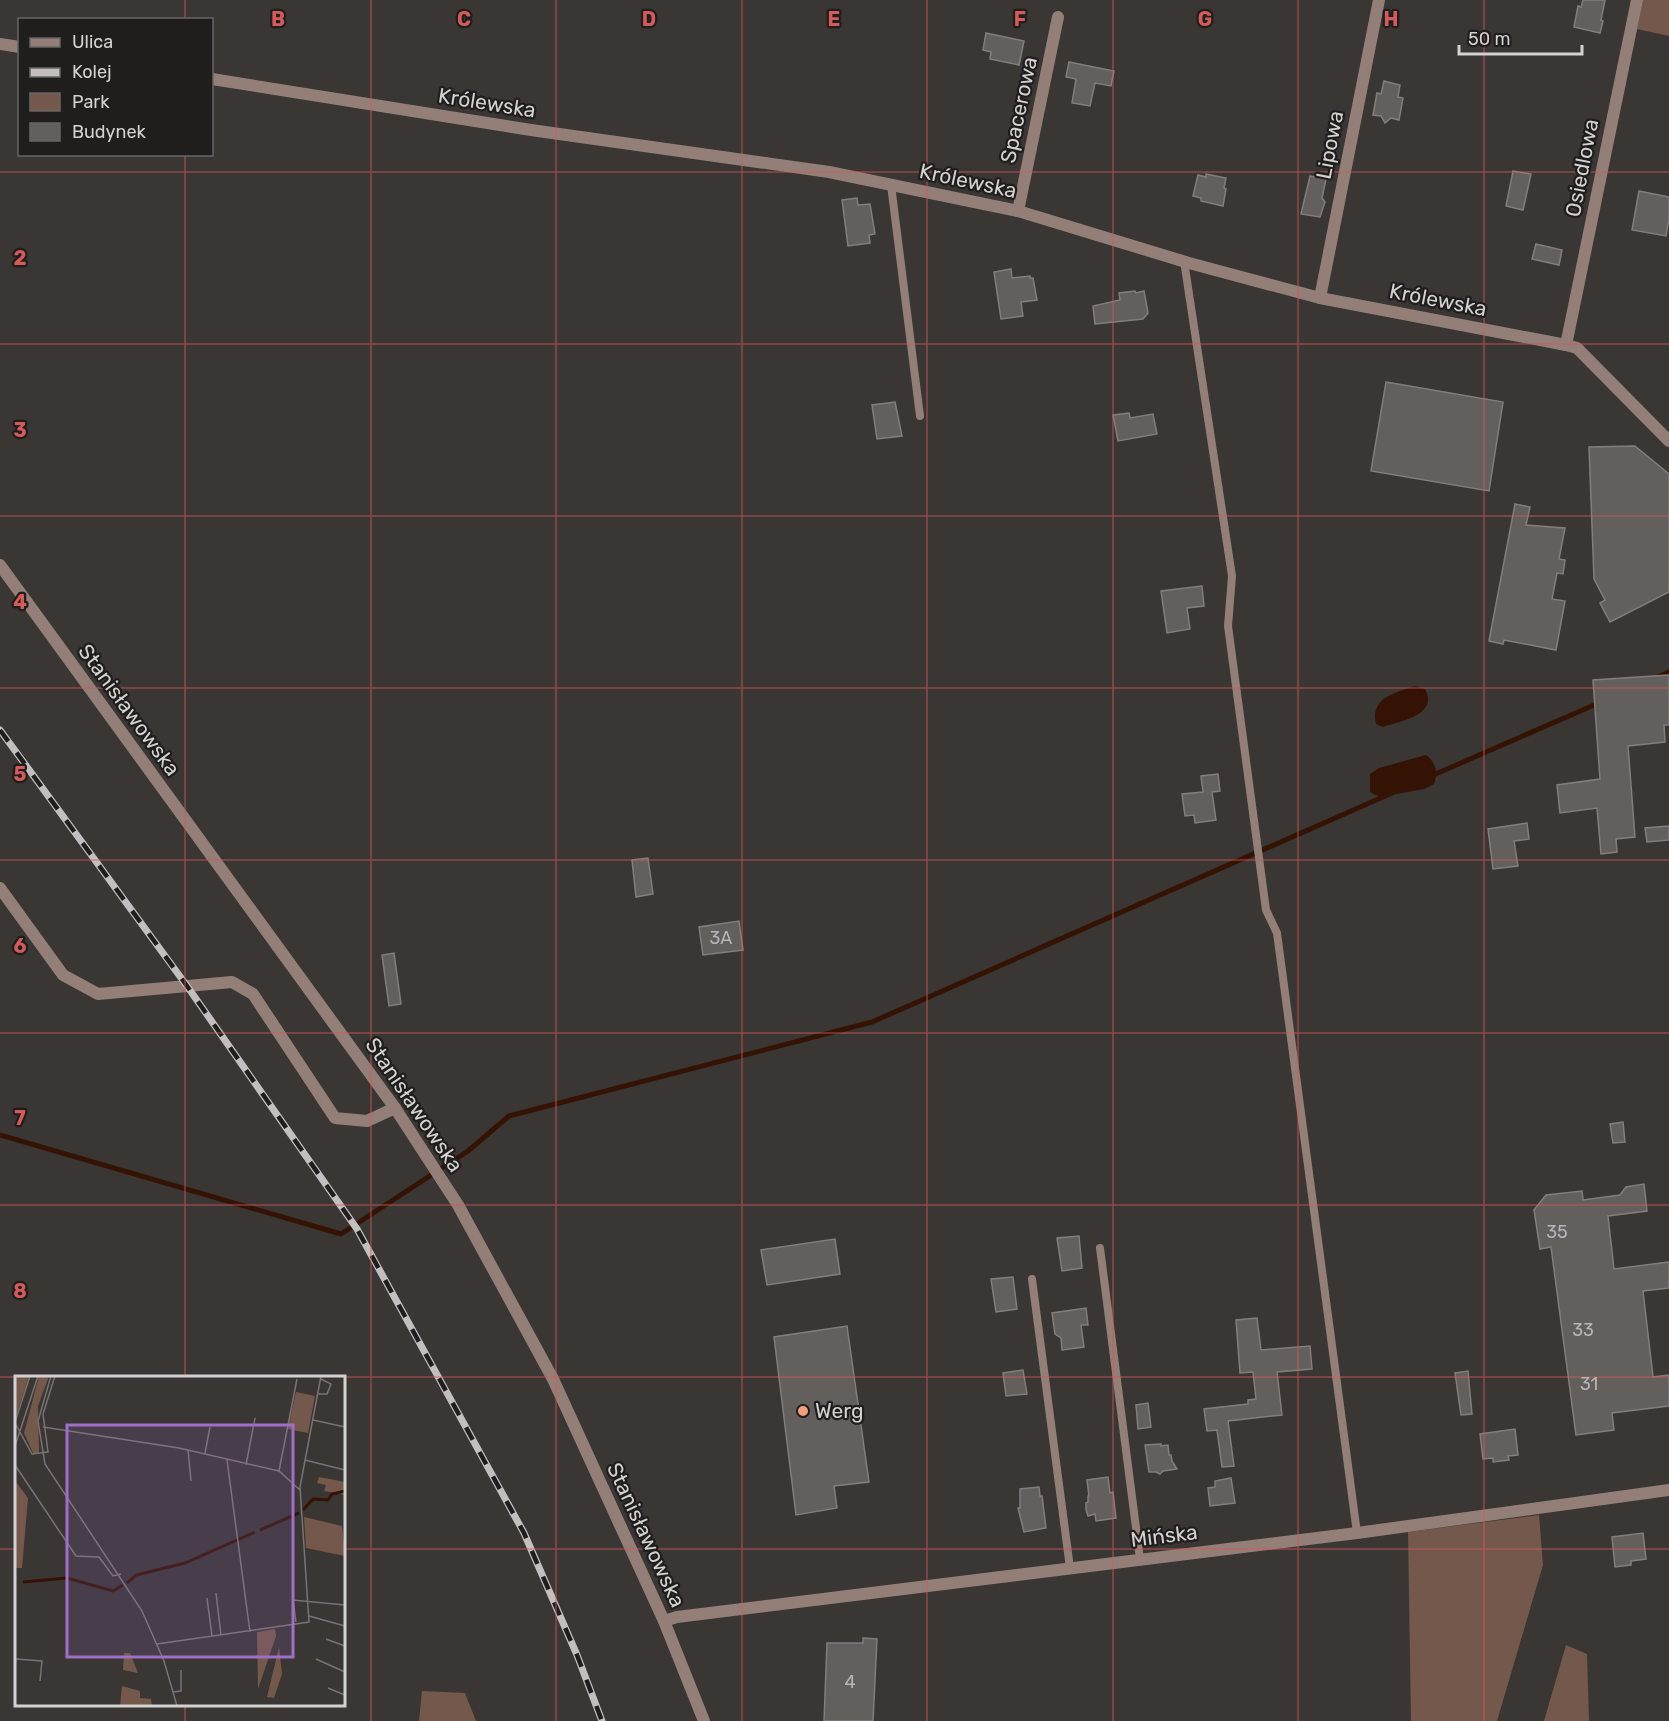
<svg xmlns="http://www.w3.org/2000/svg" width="1669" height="1721" font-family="Rubik,sans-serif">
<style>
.green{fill:#75584c}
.water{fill:#351304}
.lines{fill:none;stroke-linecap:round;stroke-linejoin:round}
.stream{stroke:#351304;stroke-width:5}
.building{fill:#625f5d;stroke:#827e7c;stroke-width:1.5}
.service{stroke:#937f77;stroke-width:8}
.minor{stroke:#937f77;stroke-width:12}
.tertiary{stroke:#937f77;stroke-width:12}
.rail-casing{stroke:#c2bfbe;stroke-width:7}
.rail{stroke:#1f1e1d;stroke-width:4.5;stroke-dasharray:14;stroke-linecap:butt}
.grid{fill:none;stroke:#d55b5b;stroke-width:1.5;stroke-opacity:0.55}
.poi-dot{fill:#f2a17e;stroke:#1f1e1d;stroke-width:2}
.labels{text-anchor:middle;stroke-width:4.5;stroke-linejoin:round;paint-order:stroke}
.number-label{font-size:18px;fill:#b8b5b4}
.street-label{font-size:21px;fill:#d4d2d1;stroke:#1f1e1d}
.poi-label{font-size:21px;fill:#d4d2d1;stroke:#1f1e1d;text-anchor:start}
.inset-river{fill:none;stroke:#351304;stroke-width:3}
.inset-road{fill:none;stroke:#777473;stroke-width:1.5}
.view{fill:#9f6ec6;fill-opacity:0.15;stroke:#9f6ec6;stroke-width:3}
.inset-edge{fill:none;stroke:#d4d2d1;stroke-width:3}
.grid-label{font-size:20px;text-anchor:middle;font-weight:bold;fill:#d55b5b;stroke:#1f1e1d;stroke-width:4.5;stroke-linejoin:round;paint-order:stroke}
</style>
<rect width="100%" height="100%" fill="#393634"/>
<g class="green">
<path d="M1643,0H1669V36L1637,29Z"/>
<path d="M1539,1515L1543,1565L1497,1721H1411L1408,1532Z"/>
<path d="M1566,1645L1587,1654L1589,1721H1544Z"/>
<path d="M422,1691L465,1693L476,1721H419Z"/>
</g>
<g class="water">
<path d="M1415,686L1425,689C1439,715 1401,721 1383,727L1376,724C1370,697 1395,693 1415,686Z"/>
<path d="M1426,755C1436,762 1438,773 1434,784L1424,789L1380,797L1370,792V774L1379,768Z"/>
</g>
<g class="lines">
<g class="stream">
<path d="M1656,678L1669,672"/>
<path d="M1431,776L1601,702"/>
<path d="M0,1135L341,1234L468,1151L509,1116L872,1022L1392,793"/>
</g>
</g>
<g class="building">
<path d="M1583,0H1605L1601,20L1603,21L1600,33L1574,27L1578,6L1581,7Z"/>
<path d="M986,33L1024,41L1019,65L990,59L991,52L983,50Z"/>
<path d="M1069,62L1114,71L1111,86L1095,83L1090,106L1072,103L1076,79L1066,77Z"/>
<path d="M1384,81L1400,85L1398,97L1403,98L1399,120L1391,118L1385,123L1381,116L1373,115L1377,93L1381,94Z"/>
<path d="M1513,171L1531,174L1523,210L1506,206Z"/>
<path d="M1206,174L1226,178L1224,188L1226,189L1223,206L1201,201V198L1193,196L1198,175L1206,177Z"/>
<path d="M1310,176L1326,179L1322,198L1325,202L1320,217L1301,214Z"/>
<path d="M1639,191L1669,197V219L1666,236L1632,230Z"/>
<path d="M857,198L858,205L870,204L875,234L869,235L870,243L848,246L842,200Z"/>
<path d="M1536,244L1562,250L1559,265L1532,259Z"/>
<path d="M1011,269L1012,278L1030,276V278H1033L1037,300L1021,302L1023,316L1001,319L994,272Z"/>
<path d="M1135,291L1136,293L1144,291L1148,313L1143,319L1095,324L1093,306L1120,300L1119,293Z"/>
<path d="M1386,382L1503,402L1489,491L1371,471Z"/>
<path d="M895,402L902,436L877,439L872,405Z"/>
<path d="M1129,413L1130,418L1153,414L1157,434L1118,441L1113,415Z"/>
<path d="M1635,446L1669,474V592L1610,622L1600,603L1605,600L1594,579L1589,447Z"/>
<path d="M1515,504L1530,507L1526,525L1565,528L1559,559L1565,560L1563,574L1557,573L1552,599L1565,601L1556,650L1504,640L1503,644L1489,641Z"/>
<path d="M1202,586L1204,606L1187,608L1190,629L1167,633L1161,591Z"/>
<path d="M1669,675V725H1664L1665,742L1628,746L1635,837L1616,839L1617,852L1601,854L1597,808L1560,813L1557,785L1600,779L1593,680Z"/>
<path d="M1218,774L1220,791L1212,792L1216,820L1195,823L1194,815L1185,816L1182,794L1203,792L1201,776Z"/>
<path d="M1527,823L1529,839L1514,841L1518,866L1493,869L1488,829Z"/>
<path d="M1669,826V840L1647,842L1645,828Z"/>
<path d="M648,858L653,894L636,897L632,860Z"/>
<path d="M739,921L743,950L703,955L699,927Z"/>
<path d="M394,953L401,1004L389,1006L382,955Z"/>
<path d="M1623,1122L1625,1142L1613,1143L1610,1124Z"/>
<path d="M1644,1184L1647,1211L1608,1216L1614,1269L1669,1262V1288L1643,1291L1653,1377L1669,1375V1406L1612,1413L1614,1430L1576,1435L1551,1247L1540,1249L1534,1210L1546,1195L1582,1191L1583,1200L1620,1195L1626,1187Z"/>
<path d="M1079,1236L1082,1268L1062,1271L1057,1238Z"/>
<path d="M835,1239L840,1274L767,1285L761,1250Z"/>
<path d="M1013,1277L1017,1309L996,1312L991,1279Z"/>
<path d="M1086,1308L1088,1325H1081L1084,1347L1062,1350L1061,1338L1055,1334L1052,1313Z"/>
<path d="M1257,1318L1261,1350L1310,1346L1312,1369L1277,1372L1282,1415L1228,1421L1234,1466L1222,1467L1217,1430L1207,1431L1204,1409L1248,1404V1400L1256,1399L1253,1372L1240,1373L1236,1320Z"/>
<path d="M847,1326L869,1482L834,1486L837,1508L796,1515L774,1337Z"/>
<path d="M1023,1370L1027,1394L1006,1396L1003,1373Z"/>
<path d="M1468,1371L1472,1414L1461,1415L1455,1373Z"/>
<path d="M1148,1403L1151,1427L1138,1429L1136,1405Z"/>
<path d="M1515,1429L1518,1455L1508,1456L1509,1460L1493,1462V1458L1483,1459L1480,1434Z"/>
<path d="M1161,1444V1446L1168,1445L1169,1455H1171L1172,1461L1177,1469L1163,1471L1160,1474L1156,1472H1149L1145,1445Z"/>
<path d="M1108,1477L1110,1493L1113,1492L1116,1518L1096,1521L1095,1514L1088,1516L1086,1510V1503L1088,1502V1496H1089L1087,1480Z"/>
<path d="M1231,1478L1235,1503L1210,1506L1208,1488L1215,1487V1481Z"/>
<path d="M1039,1487L1040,1496H1042L1046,1528L1024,1532L1018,1508H1020V1489Z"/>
<path d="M1643,1533L1646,1559L1631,1561V1565L1615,1567L1612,1537Z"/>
<path d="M863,1638L877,1639L873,1721H824L827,1643H863Z"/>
</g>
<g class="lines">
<g class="service">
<path d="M891,185L920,416"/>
<path d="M1184,261L1232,576L1228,626L1266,910L1277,933L1357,1533"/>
<path d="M1100,1248L1140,1559"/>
<path d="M1032,1279L1070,1568"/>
</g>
<g class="minor">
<path d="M0,44L20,47"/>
<path d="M212,79L531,130L829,172L1018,211L1189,263L1320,298L1566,345L1577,348L1669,441"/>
<path d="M1018,211L1058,17"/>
<path d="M1320,298L1379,0"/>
<path d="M1566,345L1637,0"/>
<path d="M0,888L63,975L98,994L232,982L253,994L335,1118L367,1121L395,1108"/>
<path d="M664,1621L677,1617L1357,1533L1669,1490"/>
</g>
<path class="tertiary" d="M0,565L395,1108L458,1205L553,1379L664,1621L704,1721"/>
<defs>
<path id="rail" d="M0,730L187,986L357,1229L524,1533L577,1655L602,1721"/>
</defs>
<use href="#rail" class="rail-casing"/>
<use href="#rail" class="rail"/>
</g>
<path class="grid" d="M185,0V20M371,0V1721M556,0V1721M742,0V1721M927,0V1721M1113,0V1721M1298,0V1721M1484,0V1721M185,154V1378M0,172H1669M0,344H1669M0,516H1669M0,688H1669M0,860H1669M0,1033H1669M0,1205H1669M0,1377H1669M0,1549H16M344,1549H1669M185,1704V1721"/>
<circle class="poi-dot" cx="803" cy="1411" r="6"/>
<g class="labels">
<g class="number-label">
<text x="721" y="944">3A</text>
<text x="1557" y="1238">35</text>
<text x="1583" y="1336">33</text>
<text x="1589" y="1390">31</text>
<text x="850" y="1688">4</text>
</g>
<g class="street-label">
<text transform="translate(487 103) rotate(9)" y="7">Królewska</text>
<text transform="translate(1019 110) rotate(-78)" y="7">Spacerowa</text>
<text transform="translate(1330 145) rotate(-79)" y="7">Lipowa</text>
<text transform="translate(1582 168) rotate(-79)" y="7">Osiedlowa</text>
<text transform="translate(968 181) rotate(12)" y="7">Królewska</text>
<text transform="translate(1438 300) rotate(11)" y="7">Królewska</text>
<text transform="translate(129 710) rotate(54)" y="7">Stanisławowska</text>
<text transform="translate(414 1105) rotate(56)" y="7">Stanisławowska</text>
<text transform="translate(646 1535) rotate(65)" y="7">Stanisławowska</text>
<text transform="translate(1164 1536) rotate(-7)" y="7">Mińska</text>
</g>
<g class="poi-label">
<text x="815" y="1418">Werg</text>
</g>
</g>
<g transform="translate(15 1376)">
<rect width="330" height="330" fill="#393634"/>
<path d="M0,0H14L0,43ZM24,0H34L23,30L24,77H18L9,57ZM281,16L300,20L293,57L273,53ZM304,101L330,106V119L309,115L311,109L302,107ZM1,106L13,122L7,192H0ZM289,141L327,150L330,180L291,172ZM260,253L261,260L243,313L242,256ZM264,271L267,298L259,322L252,321ZM109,277H115L123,297L108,294ZM107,310L125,315V322L136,323L137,330H105Z" fill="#75584c"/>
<path class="inset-river" d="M288,134L298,123L313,124L317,118L330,115M245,154L284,137M8,206L52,202L98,215L108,209M112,207L121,199L170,187L240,156"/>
<path class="inset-road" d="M36,0L23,45L30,88L127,235L149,285L162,330M303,18H312L316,8L306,3M298,44L330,51M0,46L15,0M0,47L17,78L33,76L28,38L40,0M28,51L164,72L264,95L285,114M0,70L23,0M173,74L176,105M190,77L195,51M212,84L235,256M290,84L330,94M0,89L61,180L84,181L98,200L106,198M231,89L240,42M264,95L282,3M201,217L206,259M192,222L197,260M294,240L330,250M281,246L278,224L330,229M311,263L330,270M142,268L294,246L285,111L306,0M301,283L330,296M0,290L1,283L27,285L25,305M313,312L330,319M158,316L166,315V294"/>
<path class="view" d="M52,49H278V281H52Z"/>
<rect width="330" height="330" class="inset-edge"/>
</g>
<g class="grid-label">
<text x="278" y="26">B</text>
<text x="464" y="26">C</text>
<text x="649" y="26">D</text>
<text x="834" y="26">E</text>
<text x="1020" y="26">F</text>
<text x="1205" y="26">G</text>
<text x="1391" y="26">H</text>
<text x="20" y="265">2</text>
<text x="20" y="437">3</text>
<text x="20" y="609">4</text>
<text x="20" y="781">5</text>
<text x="20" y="953">6</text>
<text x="20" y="1125">7</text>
<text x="20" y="1298">8</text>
</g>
<rect x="18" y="18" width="195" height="138" fill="#1f1e1d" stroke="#676665" stroke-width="1.5"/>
<rect x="30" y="38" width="30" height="9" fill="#937f77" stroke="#676665" stroke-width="1.5"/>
<text x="72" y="48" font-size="18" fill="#d4d2d1">Ulica</text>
<rect x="30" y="68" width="30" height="9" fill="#c2bfbe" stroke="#676665" stroke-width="1.5"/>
<text x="72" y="78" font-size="18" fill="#d4d2d1">Kolej</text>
<rect x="30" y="93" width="30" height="18" fill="#75584c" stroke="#676665" stroke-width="1.5"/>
<text x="72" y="108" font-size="18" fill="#d4d2d1">Park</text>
<rect x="30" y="123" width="30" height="18" fill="#625f5d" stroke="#676665" stroke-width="1.5"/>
<text x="72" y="138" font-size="18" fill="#d4d2d1">Budynek</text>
<path d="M1459 45v9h123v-9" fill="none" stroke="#d4d2d1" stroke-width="3"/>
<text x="1468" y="45" font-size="18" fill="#d4d2d1" stroke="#1f1e1d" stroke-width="4.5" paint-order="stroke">50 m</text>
</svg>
